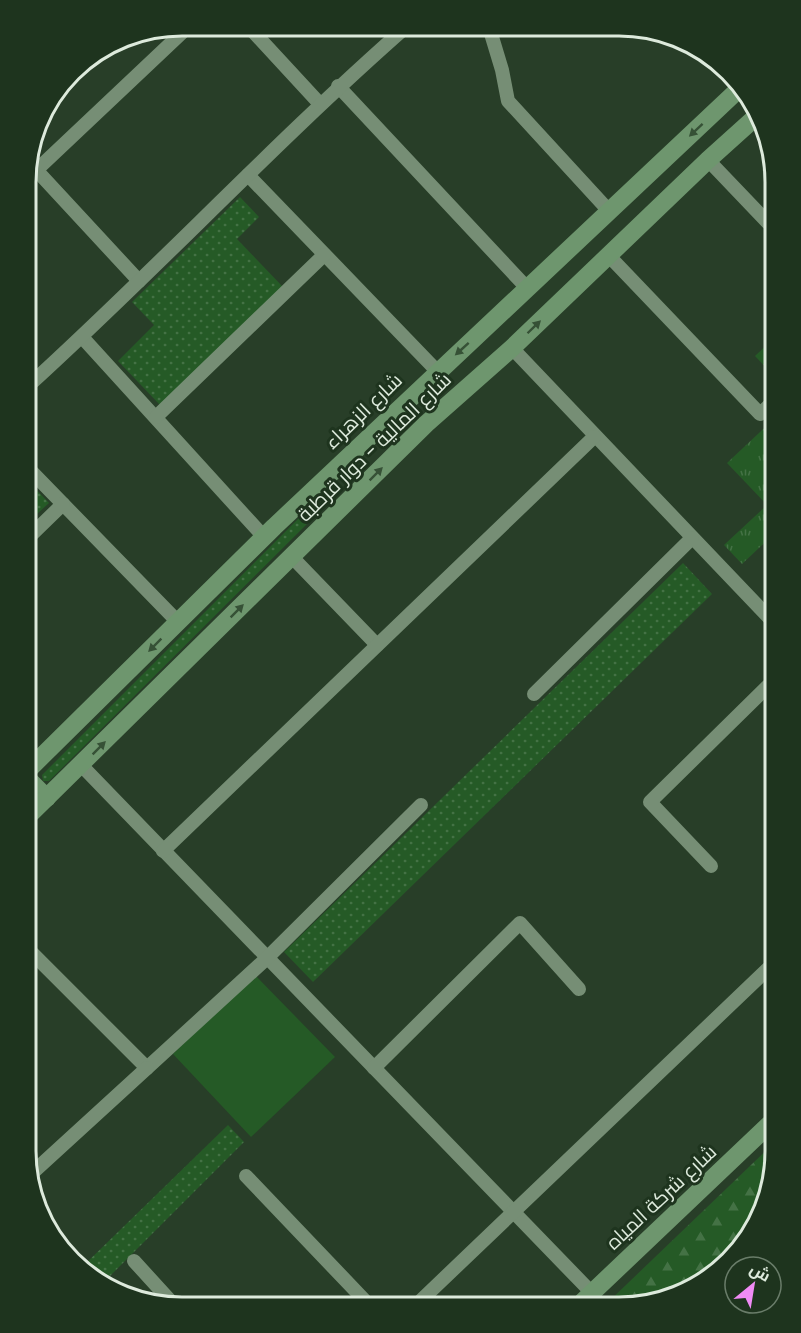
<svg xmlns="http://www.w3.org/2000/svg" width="801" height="1333" font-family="Merriweather,Cairo,serif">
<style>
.grass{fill:url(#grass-dots)}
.forest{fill:url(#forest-firs)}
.park{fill:url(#park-tufts)}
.garden{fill:#255a26}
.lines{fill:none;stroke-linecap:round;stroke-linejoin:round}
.street{stroke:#768e75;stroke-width:14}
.secondary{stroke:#6e966e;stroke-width:18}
.oneway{fill:#365136}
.labels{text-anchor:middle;stroke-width:6;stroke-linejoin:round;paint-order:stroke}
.street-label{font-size:20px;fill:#ddeadc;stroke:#1e341e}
.rim{fill:none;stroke:#ddeadc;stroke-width:3}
</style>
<defs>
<pattern id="grass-dots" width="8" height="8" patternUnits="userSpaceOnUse" patternTransform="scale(1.5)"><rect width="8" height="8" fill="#255a26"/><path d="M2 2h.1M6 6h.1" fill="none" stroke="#447245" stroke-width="1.8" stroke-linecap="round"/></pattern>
<pattern id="forest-firs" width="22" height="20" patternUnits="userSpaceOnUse" patternTransform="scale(1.5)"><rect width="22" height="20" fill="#255a26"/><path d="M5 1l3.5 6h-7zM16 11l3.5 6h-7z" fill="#447245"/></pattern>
<pattern id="park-tufts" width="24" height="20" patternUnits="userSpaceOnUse" patternTransform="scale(1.5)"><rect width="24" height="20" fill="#255a26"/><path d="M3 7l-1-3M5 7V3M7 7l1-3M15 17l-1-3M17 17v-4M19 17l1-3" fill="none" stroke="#447245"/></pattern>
</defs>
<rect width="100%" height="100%" fill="#283e28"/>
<g class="grass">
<path d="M240,197L259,217L237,239L283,287L160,405L118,361L154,325L132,302Z"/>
<path d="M26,479L49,503L26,524Z"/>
<path d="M322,503L320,511L49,781H43L42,775L313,504Z"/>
<path d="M683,563L712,594L313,982L284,952Z"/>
<path d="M228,1125L244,1142L104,1282L86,1275L81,1268Z"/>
</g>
<path class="forest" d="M775,1142V1162L743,1246L679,1296L620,1307H603Z"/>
<g class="park">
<path d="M775,337V377L755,356Z"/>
<path d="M775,418V533L742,564L724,545L767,505L727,463Z"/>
</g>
<path class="garden" d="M255,975L335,1057L251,1137L173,1054Z"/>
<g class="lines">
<g class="street">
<path d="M248,26L320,104"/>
<path d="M489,27L502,70L508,101L610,212"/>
<path d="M338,86L528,289"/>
<path d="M27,160L139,281"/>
<path d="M708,160L775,230"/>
<path d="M248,175L437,371"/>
<path d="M27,179L189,26"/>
<path d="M609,256L760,414L775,400"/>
<path d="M82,337L264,537"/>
<path d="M512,348L775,624"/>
<path d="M27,387C156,270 275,142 406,27"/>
<path d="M156,417L324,255"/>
<path d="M26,466L178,622"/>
<path d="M26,540L63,504"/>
<path d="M292,557L377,645"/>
<path d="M534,694L692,538"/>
<path d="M81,765L592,1293"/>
<path d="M163,851L594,437"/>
<path d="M711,866L650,802L775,679"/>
<path d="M26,947L147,1068L267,958L421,805"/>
<path d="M374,1068L520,923L579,989"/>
<path d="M30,1175L147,1068"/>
<path d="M246,1176L371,1307"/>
<path d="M134,1261L175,1306"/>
<path d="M414,1307L775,962"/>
</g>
<g class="secondary">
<path d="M26,772L274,527L739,89"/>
<path d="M26,777L47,798"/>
<path d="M26,818L426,424L512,348L708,160L758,115"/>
<path d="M577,1307L775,1119"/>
</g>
</g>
<defs><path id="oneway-solid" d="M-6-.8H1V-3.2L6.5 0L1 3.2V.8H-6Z" transform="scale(1.5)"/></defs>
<g class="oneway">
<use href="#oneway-solid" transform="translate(696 130) rotate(137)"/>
<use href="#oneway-solid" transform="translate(534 327) rotate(-44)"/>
<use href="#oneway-solid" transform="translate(462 349) rotate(138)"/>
<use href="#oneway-solid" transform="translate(376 474) rotate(-45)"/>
<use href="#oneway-solid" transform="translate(237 611) rotate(-45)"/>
<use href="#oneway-solid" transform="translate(155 645) rotate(135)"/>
<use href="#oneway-solid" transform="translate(99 748) rotate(-45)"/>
</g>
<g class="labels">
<g class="street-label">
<text transform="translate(363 411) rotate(-44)" y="7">شارع الزهراء</text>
<text transform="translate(374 447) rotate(-44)" y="7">شارع المالية - دوار قرطبة</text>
<text transform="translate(661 1197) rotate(-43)" y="7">شارع شركة المياه</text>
</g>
</g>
<path d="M0 0H801V1333H0ZM182 36H619A146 146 0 0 1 765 182V1151A146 146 0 0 1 619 1297H182A146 146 0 0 1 36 1151V182A146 146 0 0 1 182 36Z" fill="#1e341e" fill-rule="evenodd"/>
<path class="rim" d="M182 36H619A146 146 0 0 1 765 182V1151A146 146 0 0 1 619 1297H182A146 146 0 0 1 36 1151V182A146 146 0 0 1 182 36Z"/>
<g transform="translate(753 1285) rotate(30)"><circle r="28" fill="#1e341e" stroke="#6a7d6a" stroke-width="1.5"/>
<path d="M0-4.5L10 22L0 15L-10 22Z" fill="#f08bf5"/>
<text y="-9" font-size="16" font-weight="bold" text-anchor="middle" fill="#ddeadc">ش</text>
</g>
</svg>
